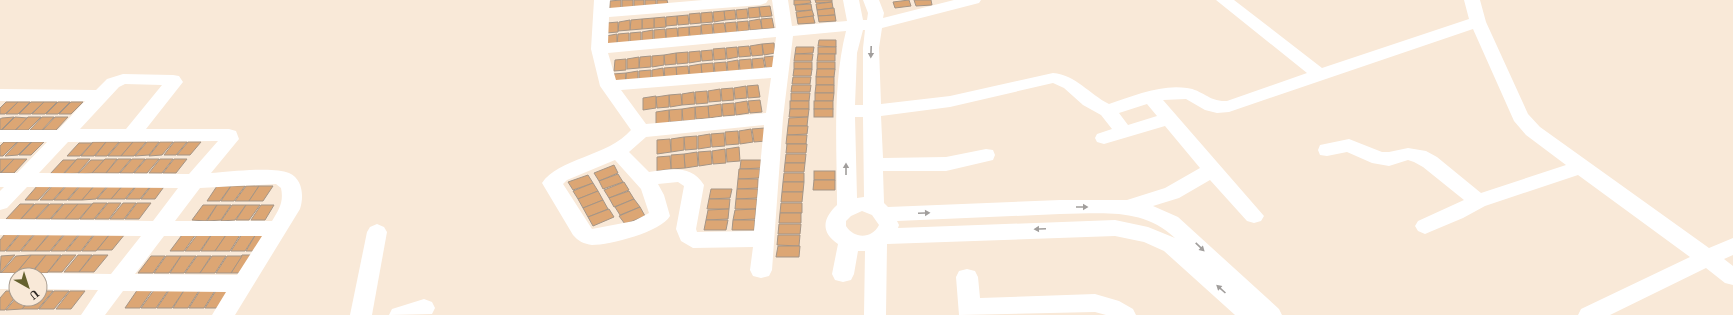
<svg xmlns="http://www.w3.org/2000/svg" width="1733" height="315" font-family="'Noto Serif',serif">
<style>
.building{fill:#dca674;stroke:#a59586}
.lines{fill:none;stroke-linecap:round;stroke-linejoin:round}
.minor{fill:#fff;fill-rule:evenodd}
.oneway{fill:#a19e9c}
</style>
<rect width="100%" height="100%" fill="#f9e9d8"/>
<g class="building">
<path d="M621,0V9L610,10V1Z"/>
<path d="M622,0H633V8L622,9Z"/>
<path d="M634,0H644V6L634,7Z"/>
<path d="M645,0H656V5L645,6Z"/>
<path d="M657,0H667L668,4L657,5Z"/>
<path d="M794,0H810L811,3L794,5Z"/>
<path d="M815,0H832V2L816,3Z"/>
<path d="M909,0L911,6L895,8L893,2Z"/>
<path d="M914,0H931L932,5L916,6Z"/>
<path d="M832,2L833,8L817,10L816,4Z"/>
<path d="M811,4L812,10L796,11L795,5Z"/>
<path d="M770,6L772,16L761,17L759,7Z"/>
<path d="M759,7L760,17L749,18L748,8Z"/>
<path d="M834,8L835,15L818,16L817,10Z"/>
<path d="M747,9L748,18L737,19L736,10Z"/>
<path d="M735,10L736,19L725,20L724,11Z"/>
<path d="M812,10L814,16L797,18L796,12Z"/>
<path d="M724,11L725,20L714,22L713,12Z"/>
<path d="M712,12L713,22L701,23V13Z"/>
<path d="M700,13L701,23L690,24L689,14Z"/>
<path d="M688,15L689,24L678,25L677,16Z"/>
<path d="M835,15L836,21L819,22L818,16Z"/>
<path d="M677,16V25L666,26V17Z"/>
<path d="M813,16L815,23L798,24L797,18Z"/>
<path d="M665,17L666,27L654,28V18Z"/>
<path d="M654,18V28L642,29V19Z"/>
<path d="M772,18L774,28L762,29L761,19Z"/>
<path d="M642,19V29L630,30L631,20Z"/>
<path d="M760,19L762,29L750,30L749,21Z"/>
<path d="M630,20V30L618,31L619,22Z"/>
<path d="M748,21L749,30L738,32L737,22Z"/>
<path d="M618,22V32L606,33L607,23Z"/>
<path d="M736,22L737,32L726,33L725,23Z"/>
<path d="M724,23L726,33L714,34L713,24Z"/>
<path d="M712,24L713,34L702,35L701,25Z"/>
<path d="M701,26V35L690,37L689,27Z"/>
<path d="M689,27V37L678,38V28Z"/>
<path d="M677,28L678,38L666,39V29Z"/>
<path d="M665,29L666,39L654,40V30Z"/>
<path d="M653,30V40L642,41V32Z"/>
<path d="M641,32V42L630,43V33Z"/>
<path d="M629,33V43L617,44L618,34Z"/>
<path d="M617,34V44L605,46L606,36Z"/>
<path d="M819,40H836V47L818,46Z"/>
<path d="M774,43L775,53L764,55L762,44Z"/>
<path d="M762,44L763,55L752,56L750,46Z"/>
<path d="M749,46L751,56L739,57L738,47Z"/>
<path d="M737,47L738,57L727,59L726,48Z"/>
<path d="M796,47H814L813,53L795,54Z"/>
<rect x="818" y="47" width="18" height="7"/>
<path d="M725,48L726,59L714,60L713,49Z"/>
<path d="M712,50L713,60L702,61L701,51Z"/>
<path d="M700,51L701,61L689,63V52Z"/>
<path d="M688,52V63L677,64L676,53Z"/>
<path d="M676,53V64L665,65L664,55Z"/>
<path d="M795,54H813L812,61H794Z"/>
<path d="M818,54H835V61H817Z"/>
<path d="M664,55V65L652,67V56Z"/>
<path d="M651,56V67L639,68L640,57Z"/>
<path d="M775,56L777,67L766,68L764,57Z"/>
<path d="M639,57V68L627,69V59Z"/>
<path d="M763,58L765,68L753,70L752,59Z"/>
<path d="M626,59V70L614,71L615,60Z"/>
<path d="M751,59L752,70L740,71L739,60Z"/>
<path d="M738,60L739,71L728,73L727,62Z"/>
<path d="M726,62L727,73L715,74L714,63Z"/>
<rect x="794" y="62" width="18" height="7"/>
<rect x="817" y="62" width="18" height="7"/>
<path d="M713,63L714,74L702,75L701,64Z"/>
<path d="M701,64L702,75L690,77L689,66Z"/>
<path d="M688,66L689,77L677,78L676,67Z"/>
<path d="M676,67L677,78L665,79L664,68Z"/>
<path d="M663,68L664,79L652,81V70Z"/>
<path d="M794,69H812L811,76H793Z"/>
<path d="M817,69H835L834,77H816Z"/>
<path d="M651,70V81L639,82V71Z"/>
<path d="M638,71V82L626,84V73Z"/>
<path d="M626,73L625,84L613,85V74Z"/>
<path d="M793,77H811L810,84H792Z"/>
<rect x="816" y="77" width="18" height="8"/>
<path d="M758,85L760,97L748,98L747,86Z"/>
<path d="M792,85H811L810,92H791Z"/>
<path d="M816,85H834V93H815Z"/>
<path d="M746,86L747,98L735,99L734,88Z"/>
<path d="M733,88L734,100L722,101L721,89Z"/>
<path d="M720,89L721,101L709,102L708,91Z"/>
<path d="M707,91L708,103L696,104L695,92Z"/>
<path d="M694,92L695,104L682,105V94Z"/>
<path d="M791,93H810L809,101H791Z"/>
<path d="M815,93H834L833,101H815Z"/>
<path d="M681,94L682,105L670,107L669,95Z"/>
<path d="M669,95V107L657,108L656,97Z"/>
<path d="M656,96V108L643,110V98Z"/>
<path d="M760,100L762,112L750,113L748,101Z"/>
<path d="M747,101L749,113L736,115L735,103Z"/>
<rect x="790" y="101" width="19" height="8"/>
<rect x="814" y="101" width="19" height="8"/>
<path d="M6,102H18L5,114H0V108Z"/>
<path d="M18,102H30L18,114H6Z"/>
<path d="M31,102H44L31,114H19Z"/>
<path d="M44,102H57L45,114H32Z"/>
<path d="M58,102H70L58,114H46Z"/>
<path d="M71,102H83L71,114H59Z"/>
<path d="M734,103L735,115L723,116L722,104Z"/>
<path d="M721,104L722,116L709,118L708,106Z"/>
<path d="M708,106L709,118L696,119L695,107Z"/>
<path d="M695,107V120L683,121L682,109Z"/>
<path d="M682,109V121L670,122L669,110Z"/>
<path d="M790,109H809L808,117H789Z"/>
<rect x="814" y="109" width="19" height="8"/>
<path d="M669,110V123L656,124V112Z"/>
<path d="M14,117L1,130H0V119L2,118Z"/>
<path d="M15,117L28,118L15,130H2Z"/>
<path d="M28,117H41L28,130H16Z"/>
<path d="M42,117H54L42,130H30Z"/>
<path d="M55,117H68L56,130H43Z"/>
<path d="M808,117L807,126H788L789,118Z"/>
<path d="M788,126H808L807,134L787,135Z"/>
<path d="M765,128L766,141L754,142L752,129Z"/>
<path d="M751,129L753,142L740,144L739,131Z"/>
<path d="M738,131L739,144L726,145L725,132Z"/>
<path d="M724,133L725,146L712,147L711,134Z"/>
<path d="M710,134L711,147L698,149V136Z"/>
<path d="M787,135H807L806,144H786Z"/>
<path d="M697,136V149L685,150L684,137Z"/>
<path d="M684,137V150L671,152V139Z"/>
<path d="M670,139L671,152L657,154V140Z"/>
<path d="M4,142H17L3,156H0V146Z"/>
<path d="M18,142H31L18,155L5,156Z"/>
<path d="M32,142H44L31,155H19Z"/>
<path d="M93,142H106L94,156H81Z"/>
<path d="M106,142H119L107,156H95Z"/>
<path d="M120,142H133L121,156H108Z"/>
<path d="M133,142H146L134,156H121Z"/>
<path d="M147,142H159L149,155L135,156Z"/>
<path d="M160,142H173L162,155L149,156Z"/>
<path d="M174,142H187L176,155H164Z"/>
<path d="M188,142H201L190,155H177Z"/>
<path d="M79,143H92L80,156H67Z"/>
<path d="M787,144H807L806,153H786Z"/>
<path d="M739,147L740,161L727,162L726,149Z"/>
<path d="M725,149L726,163L713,164L712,151Z"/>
<path d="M711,151L712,164L699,166L698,152Z"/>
<path d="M697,152L698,166L685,168L684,154Z"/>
<path d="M684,154L685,168L671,169V155Z"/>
<path d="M786,154H806L805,163H785Z"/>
<path d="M670,156L671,169L657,171V157Z"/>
<path d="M0,159H14L0,173Z"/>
<path d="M14,159H27L14,173H1Z"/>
<path d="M77,159H90L78,173L64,174Z"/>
<path d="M105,159H117L106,173H92Z"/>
<path d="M118,159H131L119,173H106Z"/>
<path d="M132,159H145L133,173H120Z"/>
<path d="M146,159H159L147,173H134Z"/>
<path d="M160,159H173L162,173H149Z"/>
<path d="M174,159H187L176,173H163Z"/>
<path d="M63,160H76L63,174H50Z"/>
<path d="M91,160H104L92,173L78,174Z"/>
<path d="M741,160H761V168L740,169Z"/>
<path d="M785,163H805L804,172H784Z"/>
<path d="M614,165L618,173L599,181L594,173Z"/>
<path d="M739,169H760L759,178L738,179Z"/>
<rect x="814" y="171" width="21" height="9"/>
<path d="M784,173H804V182H783Z"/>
<path d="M618,174L623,182L603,189L599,181Z"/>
<path d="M588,175L593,183L573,190L568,182Z"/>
<path d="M738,179H758V188L737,189Z"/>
<path d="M814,180H835V190H813Z"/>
<path d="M624,182L629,190L609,198L604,190Z"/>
<path d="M783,182H804L803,192H782Z"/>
<path d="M593,183L598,191L578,199L573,191Z"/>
<path d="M137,184L125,199H111L123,185Z"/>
<path d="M138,184H152L140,199H126Z"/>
<path d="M153,184H166L155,199H141Z"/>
<path d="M38,185H52L38,200H25Z"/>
<path d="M53,185H66L53,200H40Z"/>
<path d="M67,185H80L67,200H54Z"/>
<path d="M81,185H95L82,200H68Z"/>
<path d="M95,185H108L96,199L82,200Z"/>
<path d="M109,185H123L111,199H97Z"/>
<path d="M217,186H231L220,201H207Z"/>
<path d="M231,186H245L234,201H221Z"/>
<path d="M246,186H259L249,201H235Z"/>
<path d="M259,186H273L263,201H249Z"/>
<path d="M711,189H732L730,198L709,199Z"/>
<path d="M737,189H758L757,198L736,199Z"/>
<path d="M598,191L603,200L583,208L578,199Z"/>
<path d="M629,191L634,199L614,207L609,198Z"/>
<path d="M782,192H803L802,202H781Z"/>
<path d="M634,199L640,207L620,215L615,207Z"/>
<path d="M709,199H730L729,209H707Z"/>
<path d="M736,199H757L756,209H735Z"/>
<path d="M603,200L608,209L588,217L583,208Z"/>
<path d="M93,203H107L94,219H80Z"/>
<path d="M108,203H121L109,219H95Z"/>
<path d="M123,203H136L124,219H110Z"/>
<path d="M137,203H151L139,219H125Z"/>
<path d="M781,203H802V213H780Z"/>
<path d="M20,204H34L20,220L6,219Z"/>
<path d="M35,204H49L35,219H21Z"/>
<path d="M50,204H63L50,219H36Z"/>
<path d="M64,204H78L65,219H51Z"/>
<path d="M78,204H92L79,219H65Z"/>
<path d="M203,205H217L206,221L192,220Z"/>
<path d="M217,205H231L221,220L207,221Z"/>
<path d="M232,205H246L235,220L221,221Z"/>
<path d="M246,205H260L249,220H236Z"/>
<path d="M261,205H274L265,220H251Z"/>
<path d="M640,207L645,216L625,224L619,216Z"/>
<path d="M609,209L614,217L593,226L588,217Z"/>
<path d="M729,209L728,219L706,220L708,210Z"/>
<path d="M756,209L755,219L733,220L735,210Z"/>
<path d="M780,213H801V223H779Z"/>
<path d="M706,220H728L726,230H704Z"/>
<path d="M733,220H755L754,230H732Z"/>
<path d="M779,224H801L800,234H778Z"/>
<path d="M5,234H19L5,251H0V240Z"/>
<path d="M20,234H34L20,251H6Z"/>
<path d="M35,234H49L35,251H21Z"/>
<path d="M50,234H64L50,251H35Z"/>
<path d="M65,234H79L65,251H51Z"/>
<path d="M80,234H94L81,251H66Z"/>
<path d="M95,234H110L96,251H82Z"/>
<path d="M110,234H125L112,250H97Z"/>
<path d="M196,234L184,251H170L182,235Z"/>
<path d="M212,234L226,235L215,251H201Z"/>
<path d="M242,234H256L245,251H231Z"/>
<path d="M256,234H271L261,251H246Z"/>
<path d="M197,235H211L200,251H185Z"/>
<path d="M226,235H240L230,251H215Z"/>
<path d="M778,235H800L799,246L777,245Z"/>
<path d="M778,246H800L799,257H776Z"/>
<path d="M15,255L0,273L1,256Z"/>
<path d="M31,255H46L31,273H16Z"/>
<path d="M31,255L16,273H1L16,256Z"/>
<path d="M46,255H61L47,273H32Z"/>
<path d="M62,255H76L62,272H48Z"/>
<path d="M78,255H92L79,272H64Z"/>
<path d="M93,255H108L94,272H79Z"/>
<path d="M242,255H257L246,273H231Z"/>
<path d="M151,256H165L153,273H138Z"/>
<path d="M166,256H181L169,273H154Z"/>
<path d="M181,256H196L184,273H170Z"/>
<path d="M197,256H211L200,273H185Z"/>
<path d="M212,256H226L215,273H200Z"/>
<path d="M227,256H242L231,273H216Z"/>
<path d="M138,289H153L140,308H125Z"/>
<path d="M169,289L156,308H141L154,290Z"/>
<path d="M170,289H185L172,308H157Z"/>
<path d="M185,289H200L188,308H173Z"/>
<path d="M201,289H216L204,308H189Z"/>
<path d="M217,289H232L220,308H205Z"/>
<path d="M6,291H16V296L5,310H0V298Z"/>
<path d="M40,291H53L38,309H22L31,299H40Z"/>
<path d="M54,291H69L54,309H39Z"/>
<path d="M70,291H85L71,309H56Z"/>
<path d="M16,298L30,299L22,309L6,310Z"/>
</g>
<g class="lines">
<g class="minor">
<path d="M594,0H610L609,8L703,0H768L766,3L760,5L609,17L608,43L776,28L772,0H788L792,26L847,21L843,0H859L863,20H867L868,13L863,0H879L884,13L883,18L954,0H981L979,3L882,28L879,48L881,104L950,96L1053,73C1076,75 1089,94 1109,104C1133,96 1161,84 1187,88C1203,90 1209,102 1227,101L1307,73L1216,0H1234L1322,68L1469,19L1464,0H1480L1486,22L1528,114L1540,127L1709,248L1733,238V255L1724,259L1733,266V285L1725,283L1706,268L1610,315H1578L1581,309L1690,257L1578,175L1485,206L1463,218L1432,231L1425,234L1418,231L1415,226L1418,221L1464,200L1423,167L1414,162L1408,160L1389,166L1372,163L1347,152L1327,156L1320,155L1318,150L1320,145L1349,139L1382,152H1389L1408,148L1426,151L1437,157L1481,193L1566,165L1526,135L1514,121L1473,29L1229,112L1217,113L1205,110L1186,99L1163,100L1264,216L1261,221L1254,223L1247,221L1210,180L1179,198L1153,206L1178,217L1279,309L1282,315H1235L1164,251L1144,242L1115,236L887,244L886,315H864L865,251H858L854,274L851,280L843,282L835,280L832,274L838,244C820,232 823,218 837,205C837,148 832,87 846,31L793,36L783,118L772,270L769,276L761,278L753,276L750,270L753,247L693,248L681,241L676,229L684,186L678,182L658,184L664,195L670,216C661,232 610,245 592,245C584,244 578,241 573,235L542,183C557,159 609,156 631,130L600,86L591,49ZM863,30H865L863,48V105H855L857,53ZM776,37L772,67L616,80L608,53ZM771,78L766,113L646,124L621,90ZM1053,83L1064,88L1083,105L1101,115L1112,129L1097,134L1095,138L1097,142L1104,144L1165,126L1200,168L1165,188L1127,200H1060L888,207L884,203L883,171H946L993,160L995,155L993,150L986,149L946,157L883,158L881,116L950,107ZM1147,104L1157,116L1128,125L1119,113ZM855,117H863L864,197L857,198ZM764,125L754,231L697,232L696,229L704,185C691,164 670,169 649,172L629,152L646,137ZM615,160L641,189L649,213L634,221L592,229L563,184L567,180ZM862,211L872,215L879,225C872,239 854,239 846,226V221L851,216ZM1060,214C1102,214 1142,207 1175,238L1148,227L1115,220L898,228L899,225L897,221Z"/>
<path d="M123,74L173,75L179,76L183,82L146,129H229L236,131L239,139L211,173C230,172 273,166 289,173C303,179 304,197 300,209L235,315H212L226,292L123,291L105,315H81L98,290L40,289V275H32L40,273L111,274L141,236L0,235V219L153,221L178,188L27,187L7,208L0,210V191L4,187H0V173H17L47,142H0V130H58L85,101H0V89L96,90L107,79ZM125,84L162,85L126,129H80L119,87ZM218,141L189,174L39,173L68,142ZM276,184L281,188C284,202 279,210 272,221H175L200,188ZM164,236H262L237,275L135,274Z"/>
<path d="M377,224L384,227L387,232L372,315H350L367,232L370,227Z"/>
<path d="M967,269L975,271L978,277L980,298L1095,294L1119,301L1133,309L1136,315H1106L1095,312L959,315L956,277L959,271Z"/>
<path d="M0,273H16L24,275H16V289H0Z"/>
<path d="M424,299L432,302L435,308L432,314L389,315L392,309Z"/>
</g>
</g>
<defs><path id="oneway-solid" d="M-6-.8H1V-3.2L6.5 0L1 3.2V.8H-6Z"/></defs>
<g class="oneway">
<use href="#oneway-solid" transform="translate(871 52) rotate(92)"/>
<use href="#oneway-solid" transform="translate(846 169) rotate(-90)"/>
<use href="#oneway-solid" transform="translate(1082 207)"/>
<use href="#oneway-solid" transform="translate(924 213) rotate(-2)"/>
<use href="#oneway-solid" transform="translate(1040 229) rotate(178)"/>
<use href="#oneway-solid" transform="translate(1200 247) rotate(44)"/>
<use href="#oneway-solid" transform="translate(1221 289) rotate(-138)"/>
</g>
<g transform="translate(28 287) rotate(141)"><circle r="19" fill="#f9e9d8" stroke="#a89c8f"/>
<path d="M0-3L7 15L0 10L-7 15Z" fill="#65612e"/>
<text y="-6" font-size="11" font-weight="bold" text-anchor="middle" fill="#2e2822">U</text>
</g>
</svg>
